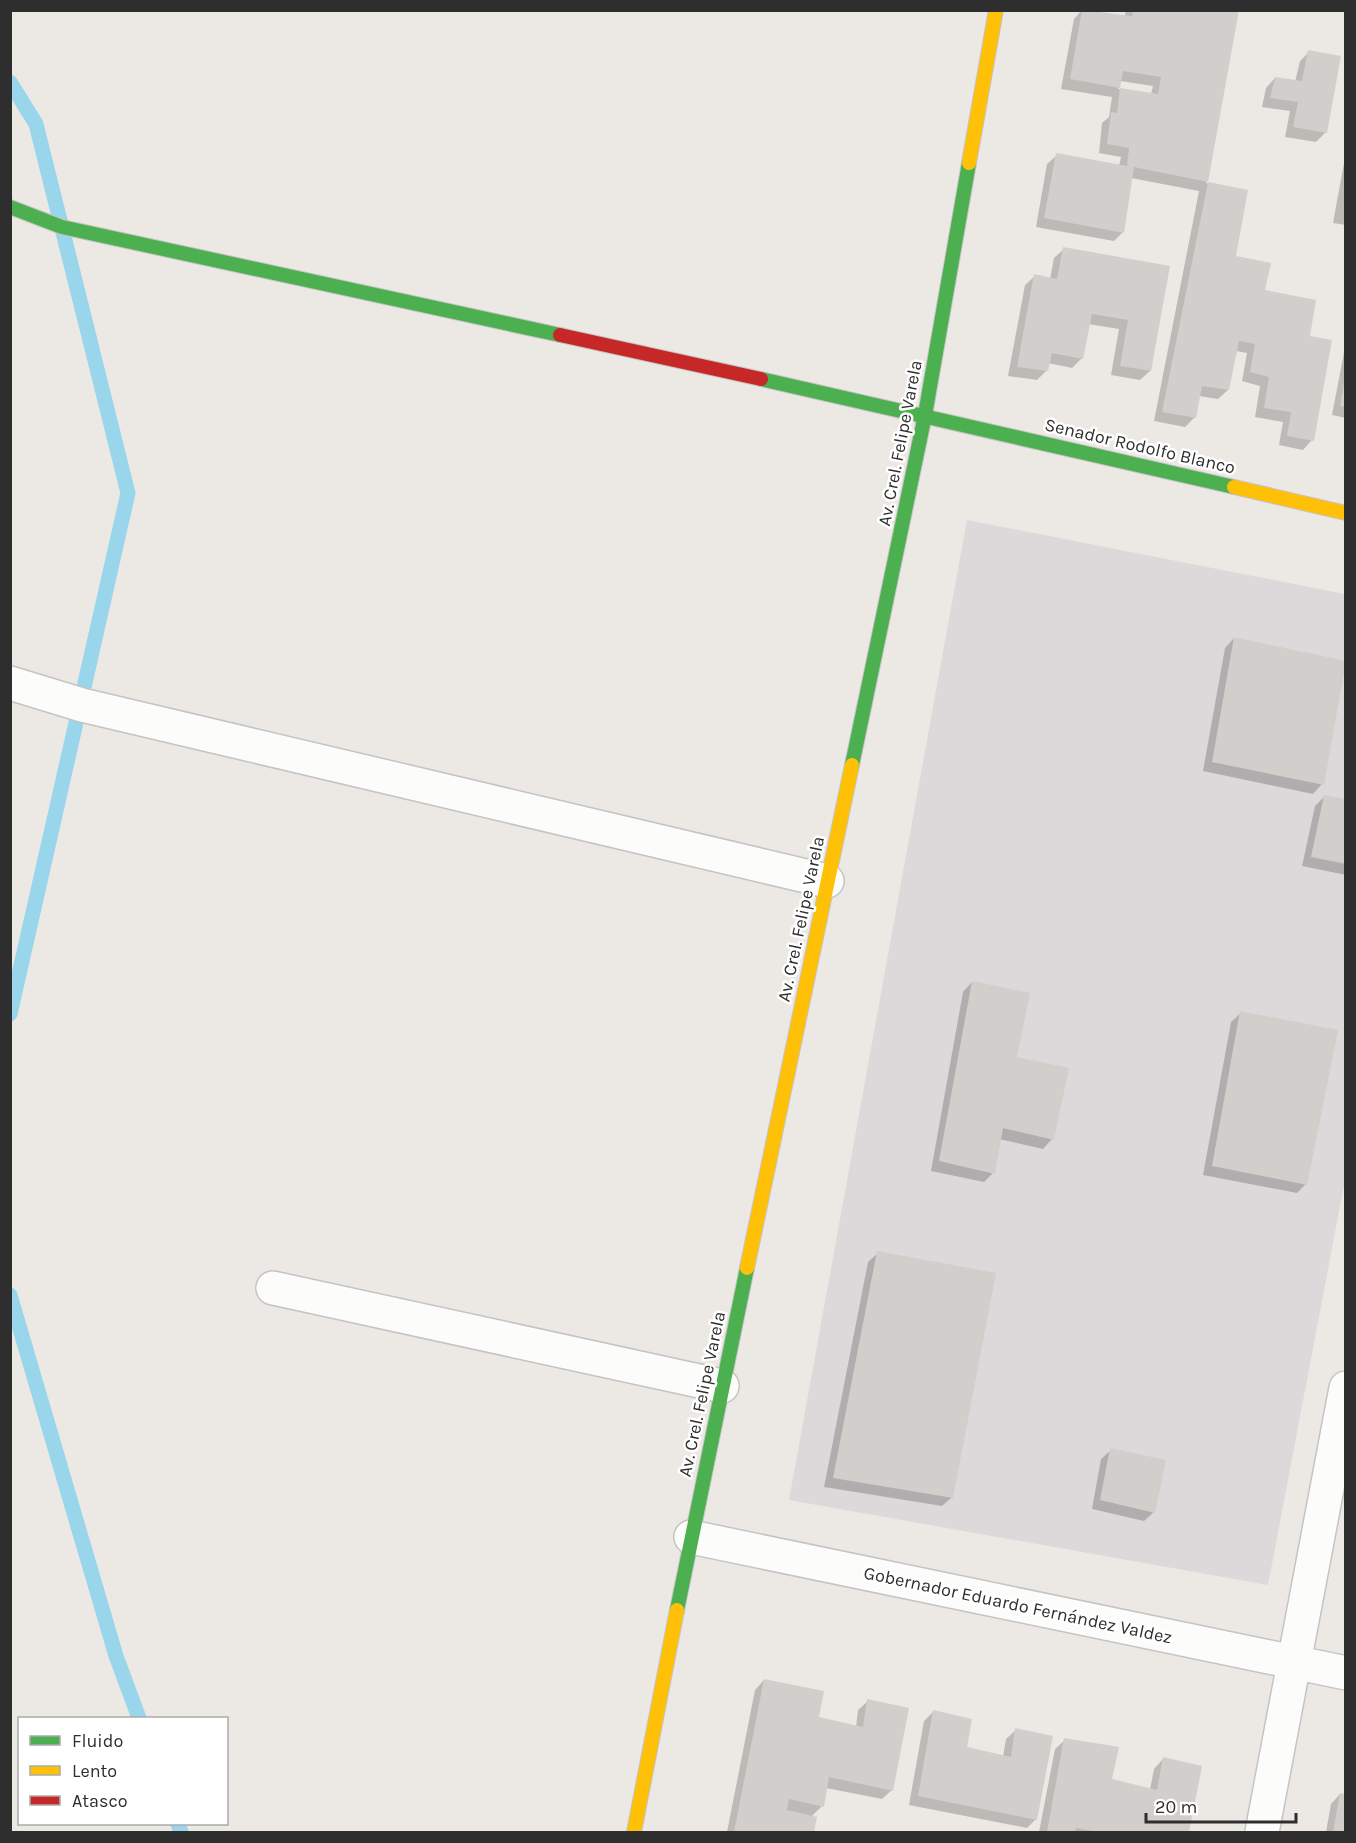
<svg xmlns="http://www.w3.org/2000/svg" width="1356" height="1843" font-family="Karla,sans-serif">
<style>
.industrial{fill:#dcd9db}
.shadow{fill:#0003;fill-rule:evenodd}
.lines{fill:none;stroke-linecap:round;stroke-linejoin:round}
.stream{stroke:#99d6ec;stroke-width:15}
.building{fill:#d1cecb}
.street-casing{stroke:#c5c4c5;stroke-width:36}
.fast-casing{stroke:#c5c4c5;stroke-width:16}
.slow-casing{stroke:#c5c4c5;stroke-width:16}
.jam-casing{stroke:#c5c4c5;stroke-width:16}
.street{stroke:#fcfcfb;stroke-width:33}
.fast{stroke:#4caf50;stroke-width:14}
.slow{stroke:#ffc107;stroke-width:14}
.jam{stroke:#c62828;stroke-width:14}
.labels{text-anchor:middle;stroke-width:5;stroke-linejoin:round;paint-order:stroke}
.street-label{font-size:18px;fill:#2e2e2e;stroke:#fff}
</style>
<rect width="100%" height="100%" fill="#ece8e4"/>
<path class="industrial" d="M967,520L1345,594V1180L1268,1585L789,1500Z"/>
<g class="shadow">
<path d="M1082,10L1125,16L1126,10H1237L1206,183L1247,191L1234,257L1308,337L1312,440L1303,450L1279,445L1283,422L1255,417L1260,386L1242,381L1247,353L1236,351L1228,390L1218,399L1199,396L1194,418L1185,427L1154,421L1199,191L1131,178L1123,232L1114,241L1036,227L1047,164L1057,155L1119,166L1121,157L1099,153L1102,123L1109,117L1112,97L1061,89L1074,19ZM1120,81L1153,86L1151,94L1118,89Z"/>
<path d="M1309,52L1326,132L1316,142L1285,137L1290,111L1262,107L1266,88L1275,78L1295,82L1300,61Z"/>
<path d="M1346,152V225L1333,223Z"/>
<path d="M1064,249L1168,267L1150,371L1140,380L1111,375L1119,329L1088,324L1082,358L1072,368L1048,363L1046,371L1037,380L1008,376L1025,285L1035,276L1050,279L1054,258Z"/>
<path d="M1346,342V418L1332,415Z"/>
<path d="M1234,638L1322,784L1313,794L1203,771L1225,648Z"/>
<path d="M1325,796L1346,801V875L1302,866L1315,806Z"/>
<path d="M972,982L1016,1058L1052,1139L1043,1149L999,1139L993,1173L984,1182L931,1171L963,992Z"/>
<path d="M1241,1013L1306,1184L1297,1193L1203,1175L1231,1022Z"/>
<path d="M878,1253L952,1497L942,1506L824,1487L868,1262Z"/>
<path d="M1111,1450L1154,1512L1144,1521L1092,1509L1101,1459Z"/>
<path d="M764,1680L817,1718L856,1727L858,1710L868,1701L892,1790L882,1799L826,1788L822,1806L811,1817L815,1818L813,1832H727L755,1690Z"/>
<path d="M933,1712L965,1749L1003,1757L1006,1739L1016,1730L1036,1819L1027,1828L909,1805L924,1721Z"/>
<path d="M1065,1740L1110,1780L1150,1790L1154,1769L1163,1759L1200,1767L1187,1832H1039L1055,1749Z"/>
<path d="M1340,1794L1346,1795V1832H1326L1331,1804Z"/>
</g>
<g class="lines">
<g class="stream">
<path d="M10,82L36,124L128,493L10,1014"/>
<path d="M10,1295L116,1656L139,1718"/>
<path d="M178,1824L181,1832"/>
</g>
</g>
<g class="building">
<path d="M1082,10L1132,16L1133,10H1239L1208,182L1248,190L1236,256L1271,263L1265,290L1316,300L1310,336L1332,340L1314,441L1287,436L1291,412L1264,408L1269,377L1250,372L1255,344L1239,341L1229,390L1202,386L1196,418L1162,412L1208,182L1134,167L1124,233L1044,218L1056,153L1127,166L1129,148L1107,144L1111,112L1117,113L1120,88L1158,94L1161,77L1123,71L1120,88L1070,79Z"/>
<path d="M1308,50L1341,56L1327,133L1293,127L1298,102L1270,98L1275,77L1302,81Z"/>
<path d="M1063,247L1170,266L1151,371L1120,366L1128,320L1092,314L1083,359L1052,353L1048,371L1017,367L1034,274L1057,279Z"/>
<path d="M1344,383H1346V407L1340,406Z"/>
<path d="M1234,637L1346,661L1324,785L1212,762Z"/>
<path d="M1324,795L1346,799V864L1311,857Z"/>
<path d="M972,981L1030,993L1017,1057L1069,1068L1054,1140L1003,1128L995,1174L939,1161Z"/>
<path d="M1240,1011L1338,1030L1307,1185L1212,1166Z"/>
<path d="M877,1251L996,1273L953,1498L833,1478Z"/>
<path d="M1110,1448L1166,1460L1155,1513L1100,1500Z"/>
<path d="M764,1679L824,1691L819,1717L863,1727L867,1699L909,1708L893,1791L829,1777L824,1807L789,1799L787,1810L817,1817L814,1832H734Z"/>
<path d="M933,1710L972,1719L967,1747L1011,1757L1015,1728L1053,1736L1037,1820L918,1796Z"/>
<path d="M1064,1738L1119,1747L1112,1779L1157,1790L1163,1757L1202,1766L1189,1832H1099L1076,1828L1075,1832H1047Z"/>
<path d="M1340,1793L1346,1794V1832H1333Z"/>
</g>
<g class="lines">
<defs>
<g id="street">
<path d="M10,683L82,705L827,881"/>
<path d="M273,1288L722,1386"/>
<path d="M691,1537L1346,1673"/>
<path d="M1262,1832L1346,1388"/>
</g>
<g id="fast">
<path d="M10,207L62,227L560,335"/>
<path d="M761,379L1234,487"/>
<path d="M852,765L925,415L969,163"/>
<path d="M677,1610L747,1268"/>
</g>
<g id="slow">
<path d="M969,163L996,10"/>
<path d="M1234,487L1346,513"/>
<path d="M747,1268L852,765"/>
<path d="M634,1832L677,1610"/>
</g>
<path id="jam" d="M560,335L761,379"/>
</defs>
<use href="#street" class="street-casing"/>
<use href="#fast" class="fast-casing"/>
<use href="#slow" class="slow-casing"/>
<use href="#jam" class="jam-casing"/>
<use href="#street" class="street"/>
<use href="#fast" class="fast"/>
<use href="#slow" class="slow"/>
<use href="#jam" class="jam"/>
</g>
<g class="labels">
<g class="street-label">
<text transform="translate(900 443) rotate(-79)" y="6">Av. Crel. Felipe Varela</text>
<text transform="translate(1140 446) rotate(13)" y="6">Senador Rodolfo Blanco</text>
<text transform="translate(801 919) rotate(-78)" y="6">Av. Crel. Felipe Varela</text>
<text transform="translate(702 1394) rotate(-78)" y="6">Av. Crel. Felipe Varela</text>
<text transform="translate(1018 1605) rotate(12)" y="6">Gobernador Eduardo Fernández Valdez</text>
</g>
</g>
<rect width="1356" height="1843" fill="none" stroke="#2e2e2e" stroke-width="24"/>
<rect x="18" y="1717" width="210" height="108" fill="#ffffff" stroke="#ababab" stroke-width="1.5"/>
<rect x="30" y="1736" width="30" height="9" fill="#4caf50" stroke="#ababab" stroke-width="1.5"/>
<text x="72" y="1747" font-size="18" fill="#2e2e2e">Fluido</text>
<rect x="30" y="1766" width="30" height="9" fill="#ffc107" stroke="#ababab" stroke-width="1.5"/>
<text x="72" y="1777" font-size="18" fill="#2e2e2e">Lento</text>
<rect x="30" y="1796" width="30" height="9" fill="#c62828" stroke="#ababab" stroke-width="1.5"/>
<text x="72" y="1807" font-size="18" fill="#2e2e2e">Atasco</text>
<path d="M1146 1813v9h150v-9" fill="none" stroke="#2e2e2e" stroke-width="3"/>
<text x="1155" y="1813" font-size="18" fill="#2e2e2e" stroke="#ffffff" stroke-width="4.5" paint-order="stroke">20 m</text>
</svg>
